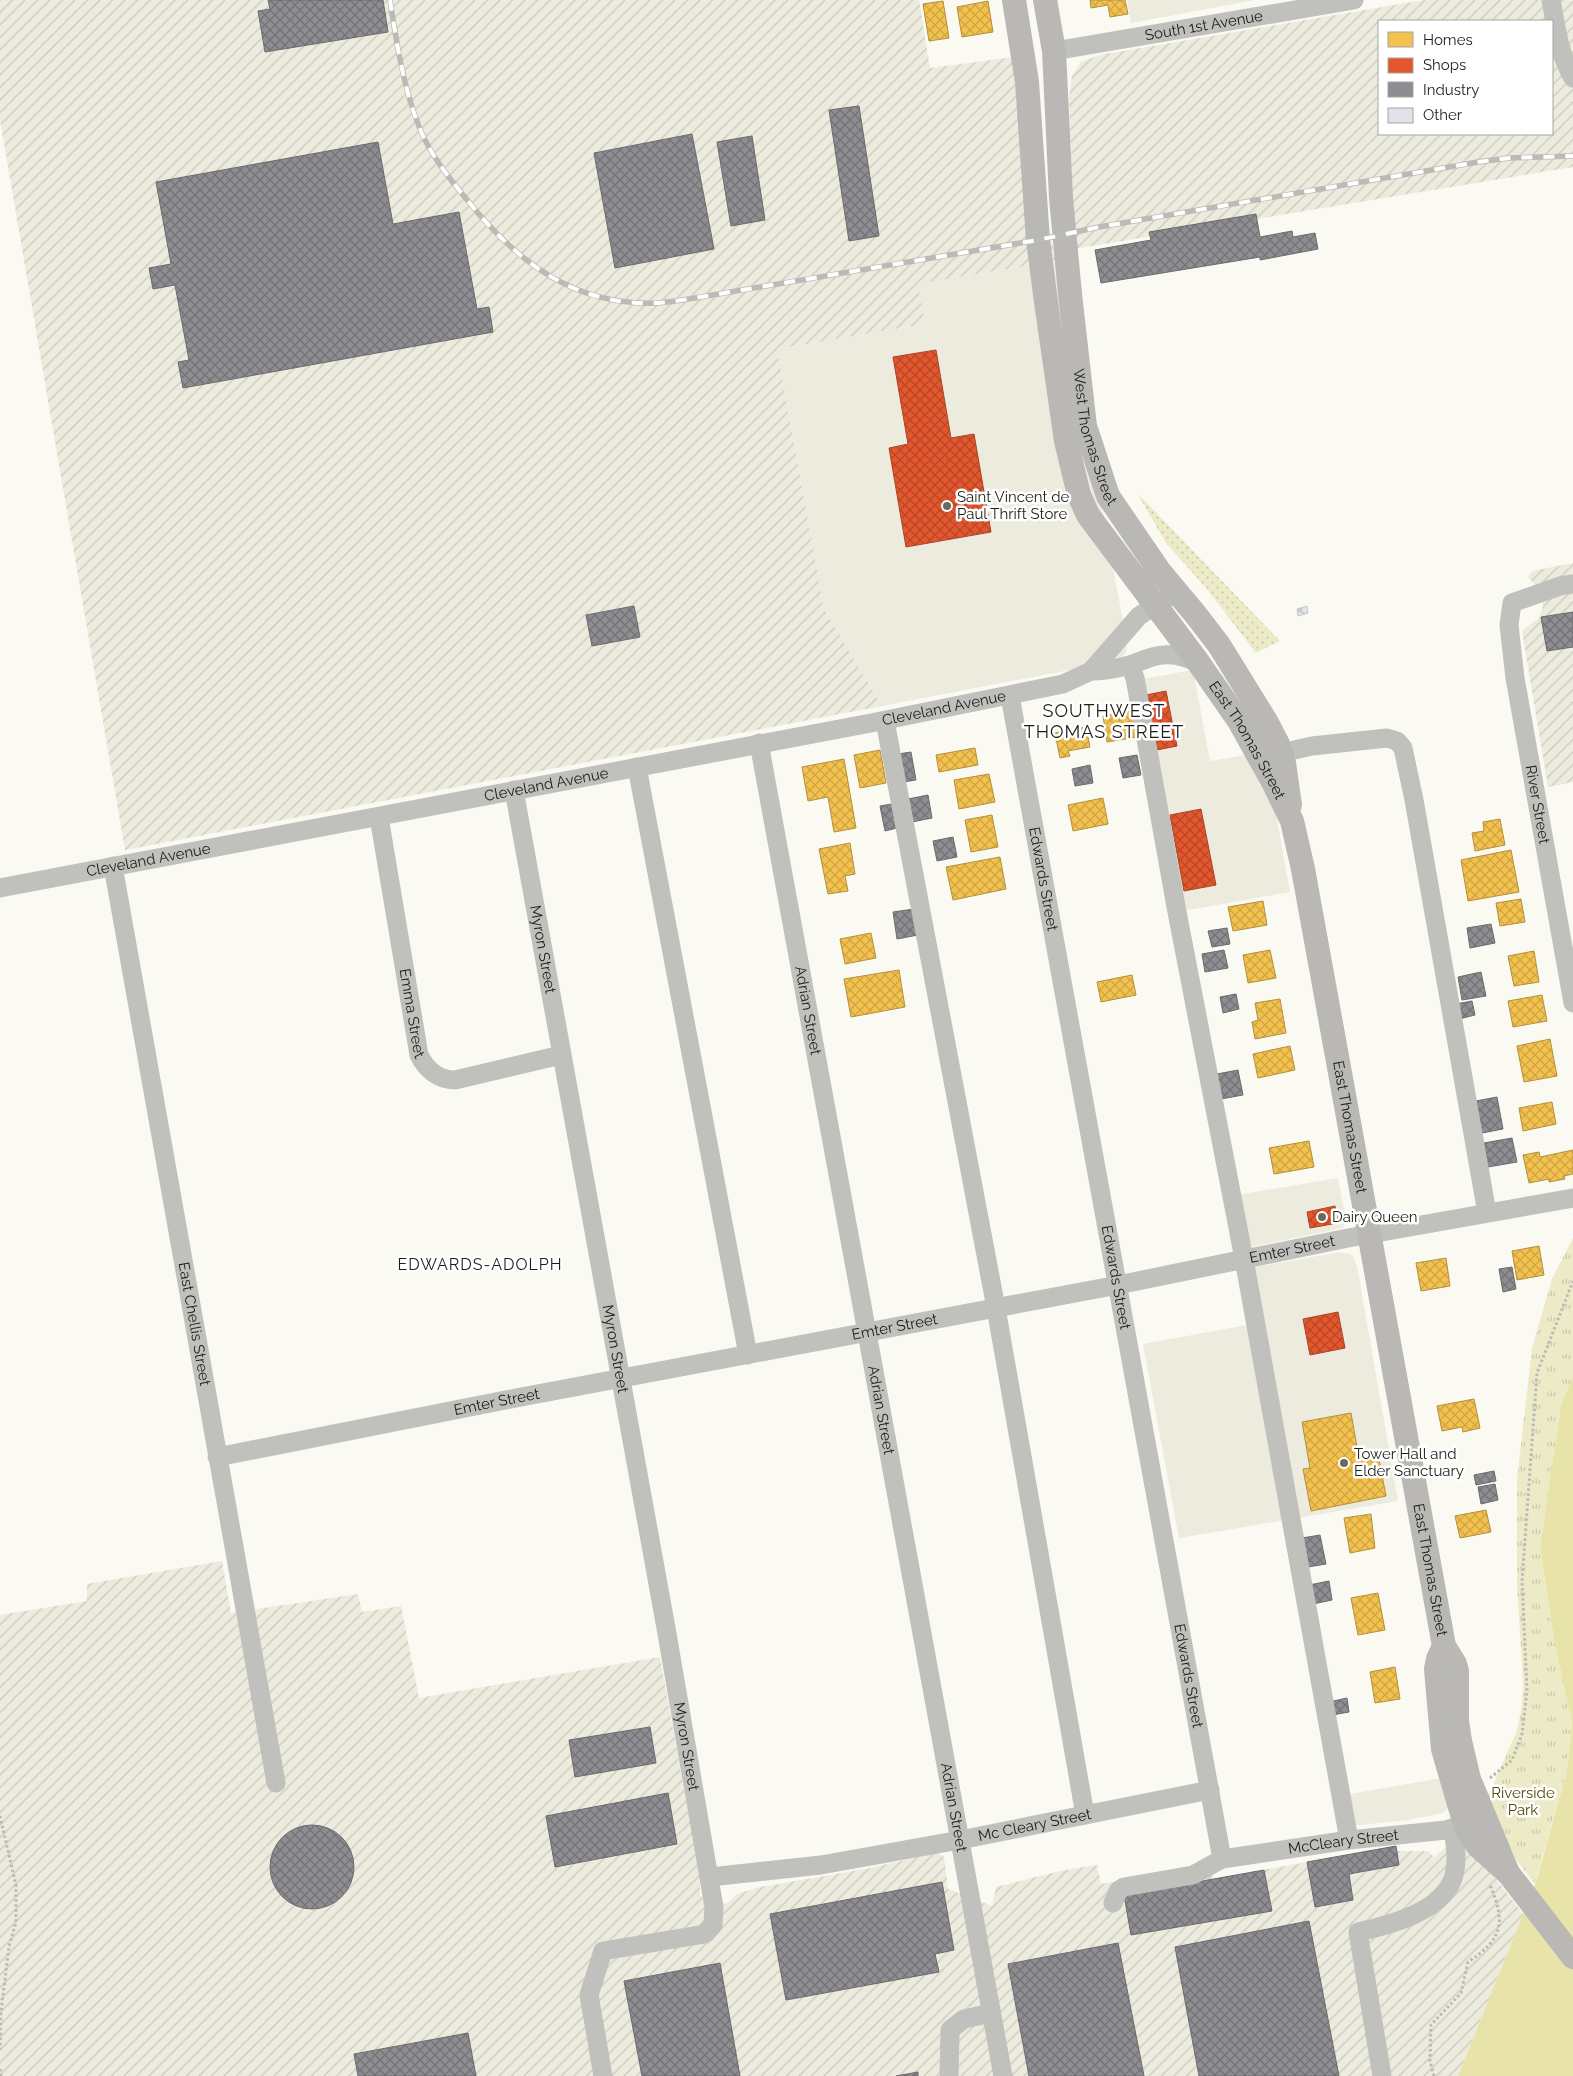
<svg xmlns="http://www.w3.org/2000/svg" width="1573" height="2076" font-family="Raleway,sans-serif">
<style>
.built{fill:#ecebde}
.industrial{fill:url(#industrial-furrows);fill-rule:evenodd}
.grass{fill:url(#grass-dots)}
.park{fill:url(#park-tufts)}
.water{fill:#e8e3a9}
.homes{fill:url(#homes-cross-hatch);stroke:#b2903e}
.shops{fill:url(#shops-cross-hatch);stroke:#a84627}
.industry{fill:url(#industry-cross-hatch);stroke:#6b6b6d}
.building{fill:url(#building-cross-hatch);stroke:#cac9c8}
.lines{fill:none;stroke-linecap:round;stroke-linejoin:round}
.path{stroke:#b9b9b6;stroke-width:3;stroke-dasharray:2.5 2.5;stroke-linecap:butt}
.minor{stroke:#c0c0bd;stroke-width:19}
.major{stroke:#b9b8b4;stroke-width:24}
.rail-casing{stroke:#bbbbb6;stroke-width:5.5}
.rail{stroke:#fff;stroke-width:4;stroke-dasharray:11;stroke-linecap:butt}
.poi-dot{fill:#6a6a64;stroke:#fff;stroke-width:2}
.labels{text-anchor:middle;stroke-width:5;stroke-linejoin:round;paint-order:stroke}
.street-label{font-size:15px;fill:#1d1d18;stroke:#fff}
.poi-label{font-size:15px;fill:#1d1d18;stroke:#fff;text-anchor:start}
.park-label{font-size:15px;fill:#514b0d;stroke:#fff}
.neighbourhood-label{font-size:16px;letter-spacing:1px;fill:#1d1d18;stroke:#fff}
.quarter-label{font-size:18px;letter-spacing:1px;fill:#1d1d18;stroke:#fff}
</style>
<defs>
<pattern id="industrial-furrows" width="10" height="10" patternUnits="userSpaceOnUse" patternTransform="scale(1.25)"><rect width="10" height="10" fill="#ecebde"/><path d="M-1 1l2-2M0 10L10 0M9 11l2-2" fill="none" stroke="#cac9be"/></pattern>
<pattern id="grass-dots" width="8" height="8" patternUnits="userSpaceOnUse" patternTransform="scale(1.25)"><rect width="8" height="8" fill="#edeac8"/><path d="M2 2h.1M6 6h.1" fill="none" stroke="#cbc8ab" stroke-width="1.8" stroke-linecap="round"/></pattern>
<pattern id="park-tufts" width="24" height="20" patternUnits="userSpaceOnUse" patternTransform="scale(1.25)"><rect width="24" height="20" fill="#edeac8"/><path d="M3 7l-1-3M5 7V3M7 7l1-3M15 17l-1-3M17 17v-4M19 17l1-3" fill="none" stroke="#cbc8ab"/></pattern>
<pattern id="homes-cross-hatch" width="8" height="8" patternUnits="userSpaceOnUse" patternTransform="scale(1.25)"><rect width="8" height="8" fill="#f2c14e"/><path d="M0 0l8 8M0 8l8-8" fill="none" stroke="#cfa543"/></pattern>
<pattern id="shops-cross-hatch" width="8" height="8" patternUnits="userSpaceOnUse" patternTransform="scale(1.25)"><rect width="8" height="8" fill="#e4572e"/><path d="M0 0l8 8M0 8l8-8" fill="none" stroke="#b84726"/></pattern>
<pattern id="industry-cross-hatch" width="8" height="8" patternUnits="userSpaceOnUse" patternTransform="scale(1.25)"><rect width="8" height="8" fill="#8d8d92"/><path d="M0 0l8 8M0 8l8-8" fill="none" stroke="#737376"/></pattern>
<pattern id="building-cross-hatch" width="8" height="8" patternUnits="userSpaceOnUse" patternTransform="scale(1.25)"><rect width="8" height="8" fill="#e2e2ea"/><path d="M0 0l8 8M0 8l8-8" fill="none" stroke="#c1c1c8"/></pattern>
</defs>
<rect width="100%" height="100%" fill="#faf9f2"/>
<g class="built">
<path d="M1127,0H1255L1131,23Z"/>
<path d="M1056,261L1127,643L1126,652L1122,657L1111,662L882,706L824,609L777,349L925,324L917,284Z"/>
<path d="M1193,670L1210,761L1265,752L1290,892L1183,911L1142,679Z"/>
<path d="M1338,1178L1346,1221L1343,1228L1246,1248L1237,1195Z"/>
<path d="M1340,1252L1352,1255L1357,1266L1398,1501L1179,1538L1143,1344L1259,1323L1250,1268Z"/>
<path d="M1442,1778L1449,1807L1443,1813L1407,1820L1350,1826L1345,1795Z"/>
</g>
<g class="industrial">
<path d="M0,0H919L930,68L1014,57L1056,261L918,284L925,324L777,349L824,609L882,706L125,850L0,120Z"/>
<path d="M1424,0H1573V167L1074,249L1069,97L1072,76L1081,62L1099,55ZM1379,21H1552V134H1379Z"/>
<path d="M1573,563V782L1548,787L1522,631L1539,618L1543,606L1540,590L1528,577L1532,571Z"/>
<path d="M222,1561L231,1613L358,1594L362,1612L401,1606L419,1698L660,1657L700,1878V1896L726,1904L737,1894L760,1887L865,1869L937,1853L944,1857L948,1889L992,1906L996,1887L1060,1871L1097,1865L1101,1884L1210,1862L1213,1879L1396,1846L1397,1851H1428L1434,1857L1445,1848L1464,1846L1480,1858L1523,1914L1458,2076H0V1615L87,1601V1584Z"/>
</g>
<path class="grass" d="M1137,493L1280,641L1256,653L1206,588L1166,543Z"/>
<path class="park" d="M1573,1238V1375L1561,1405L1540,1547L1554,1640L1572,1723L1567,1770L1535,1884L1513,1856L1485,1803L1517,1731L1522,1706L1523,1682L1517,1582V1480L1532,1348L1552,1279Z"/>
<path class="water" d="M1573,1375V2076H1458L1537,1879L1567,1770L1572,1723L1554,1640L1540,1547L1561,1405Z"/>
<g class="homes">
<path d="M1090,0H1125L1128,14L1110,17L1108,5L1091,8Z"/>
<path d="M943,1L949,38L929,41L923,4Z"/>
<path d="M988,1L993,32L962,37L957,7Z"/>
<path d="M1132,711L1137,737L1107,742L1103,716Z"/>
<path d="M1086,727L1090,747L1068,751L1070,756L1060,758L1055,733Z"/>
<path d="M975,748L978,765L939,772L936,755Z"/>
<path d="M880,750L886,783L860,788L854,755Z"/>
<path d="M844,759L856,828L834,832L828,797L808,801L802,767Z"/>
<path d="M989,774L995,802L959,809L954,780Z"/>
<path d="M1103,798L1108,824L1073,831L1068,805Z"/>
<path d="M992,815L998,847L971,852L965,820Z"/>
<path d="M1500,819L1505,845L1475,851L1472,833L1484,831L1483,822Z"/>
<path d="M850,843L855,874L845,876L848,891L828,894L819,849Z"/>
<path d="M1511,850L1519,892L1468,901L1461,860Z"/>
<path d="M1000,857L1006,889L953,900L946,867Z"/>
<path d="M1521,899L1525,922L1500,926L1496,903Z"/>
<path d="M1263,901L1267,925L1233,931L1228,907Z"/>
<path d="M871,933L876,958L845,964L840,939Z"/>
<path d="M1270,950L1276,978L1248,983L1243,955Z"/>
<path d="M1534,951L1539,982L1514,986L1508,956Z"/>
<path d="M899,970L905,1007L851,1017L844,979Z"/>
<path d="M1132,975L1136,995L1101,1002L1097,982Z"/>
<path d="M1542,995L1547,1021L1513,1027L1508,1001Z"/>
<path d="M1280,999L1286,1033L1255,1039L1252,1022L1258,1020L1255,1003Z"/>
<path d="M1550,1039L1557,1076L1524,1082L1517,1046Z"/>
<path d="M1290,1046L1295,1070L1258,1078L1253,1054Z"/>
<path d="M1552,1102L1556,1124L1523,1131L1519,1108Z"/>
<path d="M1309,1141L1314,1167L1274,1174L1269,1148Z"/>
<path d="M1573,1150V1174L1564,1176L1565,1179L1549,1182V1179L1529,1183L1523,1155L1539,1152L1540,1157Z"/>
<path d="M1539,1246L1544,1275L1517,1280L1512,1251Z"/>
<path d="M1446,1258L1450,1286L1421,1291L1416,1263Z"/>
<path d="M1474,1399L1480,1428L1463,1432L1462,1427L1442,1431L1437,1406Z"/>
<path d="M1351,1413L1359,1458L1378,1454L1386,1496L1311,1511L1303,1469L1310,1468L1302,1422Z"/>
<path d="M1486,1510L1491,1532L1460,1538L1455,1516Z"/>
<path d="M1371,1514L1375,1548L1350,1553L1344,1518Z"/>
<path d="M1378,1593L1385,1630L1358,1635L1351,1598Z"/>
<path d="M1395,1667L1400,1699L1375,1703L1370,1672Z"/>
</g>
<g class="shops">
<path d="M936,350L951,438L974,434L991,532L906,547L889,448L908,444L893,357Z"/>
<path d="M1166,691L1177,746L1157,750L1146,695Z"/>
<path d="M1201,809L1216,885L1184,891L1170,815Z"/>
<path d="M1335,1206L1338,1223L1310,1228L1307,1212Z"/>
<path d="M1338,1312L1345,1348L1310,1355L1303,1319Z"/>
</g>
<g class="industry">
<path d="M268,0H383L388,32L265,52L258,11L270,9Z"/>
<path d="M859,106L879,236L849,241L829,110Z"/>
<path d="M692,134L714,249L615,268L594,153Z"/>
<path d="M752,136L765,220L731,226L717,142Z"/>
<path d="M378,142L393,224L459,212L477,309L489,307L493,332L183,388L178,362L189,360L175,285L153,289L149,268L171,264L156,182Z"/>
<path d="M1256,214L1260,237L1292,231L1293,237L1315,233L1318,249L1260,260V257L1101,283L1095,250L1151,240L1149,232Z"/>
<path d="M634,606L640,637L592,646L586,615Z"/>
<path d="M1573,612V647L1547,651L1541,617Z"/>
<path d="M911,752L916,780L903,782L898,754Z"/>
<path d="M1137,755L1141,775L1123,778L1119,758Z"/>
<path d="M1090,765L1093,783L1075,786L1072,769Z"/>
<path d="M928,795L932,818L912,822L908,799Z"/>
<path d="M897,803L901,827L885,831L880,806Z"/>
<path d="M953,837L957,857L937,861L933,841Z"/>
<path d="M914,909L918,935L897,939L893,912Z"/>
<path d="M1491,924L1495,943L1470,948L1467,928Z"/>
<path d="M1227,928L1230,944L1212,947L1208,931Z"/>
<path d="M1224,950L1228,968L1205,972L1202,954Z"/>
<path d="M1481,972L1486,996L1462,1000L1458,977Z"/>
<path d="M1236,994L1239,1009L1223,1013L1220,997Z"/>
<path d="M1472,1001L1475,1015L1459,1019L1456,1004Z"/>
<path d="M1238,1070L1243,1095L1221,1099L1217,1074Z"/>
<path d="M1497,1097L1503,1129L1482,1133L1476,1101Z"/>
<path d="M1512,1138L1517,1162L1488,1167L1484,1143Z"/>
<path d="M1512,1267L1516,1289L1503,1292L1499,1269Z"/>
<path d="M1494,1471L1496,1481L1476,1485L1474,1475Z"/>
<path d="M1495,1484L1498,1500L1481,1504L1478,1487Z"/>
<path d="M1320,1535L1326,1564L1308,1567L1302,1538Z"/>
<path d="M1329,1581L1332,1600L1313,1604L1309,1585Z"/>
<path d="M1347,1698L1349,1712L1332,1715L1329,1702Z"/>
<path d="M650,1727L656,1763L575,1777L569,1740Z"/>
<path d="M668,1793L677,1844L555,1867L546,1816Z"/>
<circle cx="312" cy="1867" r="42"/>
<path d="M1396,1846L1399,1865L1349,1874L1353,1900L1315,1907L1307,1862Z"/>
<path d="M1264,1870L1272,1911L1131,1935L1124,1895Z"/>
<path d="M942,1882L954,1950L935,1954L939,1972L786,2000L770,1914Z"/>
<path d="M1309,1921L1339,2076H1199L1175,1947Z"/>
<path d="M1118,1943L1144,2076H1029L1008,1964Z"/>
<path d="M720,1963L740,2076H642L624,1981Z"/>
<path d="M468,2033L476,2076H358L354,2054Z"/>
<path d="M918,2072V2076H896Z"/>
</g>
<path class="building" d="M1307,606L1308,613L1298,616L1297,609Z"/>
<g class="lines">
<g class="path">
<path d="M1490,1778L1512,1760L1522,1734L1527,1691L1522,1581L1537,1373L1573,1281"/>
<path d="M0,1816L16,1885V1922L9,1947L1,2011L0,2049"/>
<path d="M0,2069L1,2076"/>
<path d="M1434,2076L1430,2061L1431,2025L1461,1993L1468,1962C1503,1939 1506,1923 1490,1885"/>
</g>
<g class="minor">
<path d="M1551,0C1556,27 1559,54 1573,78"/>
<path id="s1" d="M1054,51L1354,0"/>
<path id="s2" d="M1573,584L1560,586L1512,603L1509,625L1515,678L1573,1003"/>
<path d="M1130,665L1135,678L1177,912L1244,1259L1349,1840"/>
<path d="M1091,671C1103,671 1114,669 1126,666C1141,662 1155,653 1172,655C1180,655 1190,660 1198,662"/>
<path id="s3" d="M1010,696L1222,1859"/>
<path d="M885,721L996,1308L1085,1815"/>
<path id="s4" d="M759,743L1003,2076"/>
<path d="M1281,753L1312,746L1387,738L1397,741L1403,748L1414,800L1487,1213"/>
<path d="M637,767L748,1355"/>
<path id="s5" d="M514,790L666,1628L714,1907L713,1925L705,1934L603,1951L589,1995L603,2076"/>
<path id="s6" d="M379,817L419,1055C426,1069 438,1080 455,1080L561,1055"/>
<path id="s7" d="M113,866L276,1783"/>
<path id="s8" d="M0,888L871,723L1063,684L1091,671L1139,616L1176,592"/>
<path id="s9" d="M217,1457L516,1398L1118,1285L1348,1238L1573,1198"/>
<path id="s10" d="M710,1877L821,1865L960,1840L1210,1790"/>
<path id="s11" d="M1113,1903L1118,1891L1124,1887L1193,1875L1222,1859L1349,1840L1446,1830L1464,1824"/>
<path d="M949,2076L950,2030L964,2019L991,2013"/>
<path d="M1382,2076L1358,1932C1390,1925 1445,1911 1454,1875C1458,1859 1455,1844 1453,1828"/>
</g>
<g class="major">
<path id="s12" d="M1014,0L1027,82L1038,240L1046,302L1066,441L1079,495L1088,515L1198,662L1239,721L1273,782L1292,821L1303,869L1444,1646L1455,1664L1457,1671V1721L1460,1741L1469,1779L1508,1873"/>
<path id="s13" d="M1045,0L1054,51L1061,198L1070,294L1085,426L1108,496L1160,572L1196,615L1219,645L1266,721L1278,744L1284,763L1290,805"/>
<path d="M1444,1646L1438,1659L1436,1669L1443,1749L1466,1828L1478,1846L1508,1873L1573,1957"/>
</g>
<defs>
<path id="rail" d="M390,0C396,40 404,91 420,129C431,156 450,179 468,201C518,263 575,306 657,303C670,302 683,300 695,298L1038,240L1099,227L1478,162L1509,158L1573,156"/>
</defs>
<use href="#rail" class="rail-casing"/>
<use href="#rail" class="rail"/>
</g>
<g class="poi-dot">
<circle cx="947" cy="506" r="5"/>
<circle cx="1322" cy="1217" r="5"/>
<circle cx="1344" cy="1463" r="5"/>
</g>
<g class="labels">
<g class="street-label">
<text dy="5" stroke="none"><textPath href="#s1" startOffset="152">South 1st Avenue</textPath></text>
<text dy="5" stroke="none"><textPath href="#s13" startOffset="441">West Thomas Street</textPath></text>
<text dy="5" stroke="none"><textPath href="#s8" startOffset="961">Cleveland Avenue</textPath></text>
<text dy="5" stroke="none"><textPath href="#s12" startOffset="798">East Thomas Street</textPath></text>
<text dy="5" stroke="none"><textPath href="#s8" startOffset="556">Cleveland Avenue</textPath></text>
<text dy="5" stroke="none"><textPath href="#s2" startOffset="268">River Street</textPath></text>
<text dy="5" stroke="none"><textPath href="#s8" startOffset="151">Cleveland Avenue</textPath></text>
<text dy="5" stroke="none"><textPath href="#s3" startOffset="186">Edwards Street</textPath></text>
<text dy="5" stroke="none"><textPath href="#s5" startOffset="162">Myron Street</textPath></text>
<text dy="5" stroke="none"><textPath href="#s4" startOffset="272">Adrian Street</textPath></text>
<text dy="5" stroke="none"><textPath href="#s6" startOffset="199">Emma Street</textPath></text>
<text dy="5" stroke="none"><textPath href="#s12" startOffset="1202">East Thomas Street</textPath></text>
<text dy="5" stroke="none"><textPath href="#s9" startOffset="1095">Emter Street</textPath></text>
<text dy="5" stroke="none"><textPath href="#s3" startOffset="591">Edwards Street</textPath></text>
<text dy="5" stroke="none"><textPath href="#s7" startOffset="465">East Chellis Street</textPath></text>
<text dy="5" stroke="none"><textPath href="#s9" startOffset="690">Emter Street</textPath></text>
<text dy="5" stroke="none"><textPath href="#s5" startOffset="568">Myron Street</textPath></text>
<text dy="5" stroke="none"><textPath href="#s9" startOffset="285">Emter Street</textPath></text>
<text dy="5" stroke="none"><textPath href="#s4" startOffset="678">Adrian Street</textPath></text>
<text dy="5" stroke="none"><textPath href="#s12" startOffset="1652">East Thomas Street</textPath></text>
<text dy="5" stroke="none"><textPath href="#s3" startOffset="996">Edwards Street</textPath></text>
<text dy="5" stroke="none"><textPath href="#s5" startOffset="972">Myron Street</textPath></text>
<text dy="5" stroke="none"><textPath href="#s4" startOffset="1082">Adrian Street</textPath></text>
<text dy="5" stroke="none"><textPath href="#s10" startOffset="329">Mc Cleary Street</textPath></text>
<text dy="5" stroke="none"><textPath href="#s11" startOffset="246">McCleary Street</textPath></text>
</g>
<g class="poi-label">
<text x="957" y="502">Saint Vincent de<tspan x="957" dy="17">Paul Thrift Store</tspan></text>
<text x="1332" y="1222">Dairy Queen</text>
<text x="1354" y="1459">Tower Hall and<tspan x="1354" dy="17">Elder Sanctuary</tspan></text>
</g>
<g class="park-label">
<text x="1523" y="1798">Riverside<tspan x="1523" dy="17">Park</tspan></text>
</g>
<g class="neighbourhood-label">
<text x="480" y="1270">EDWARDS-ADOLPH</text>
</g>
<g class="quarter-label">
<text x="1104" y="717">SOUTHWEST<tspan x="1104" dy="21">THOMAS STREET</tspan></text>
</g>
</g>
<rect x="1378" y="20" width="175" height="115" fill="#ffffff" stroke="#a5a5a3"/>
<rect x="1388" y="32" width="25" height="15" fill="#f2c14e" stroke="#a5a5a3"/>
<text x="1423" y="45" font-size="15" fill="#1d1d18">Homes</text>
<rect x="1388" y="58" width="25" height="15" fill="#e4572e" stroke="#a5a5a3"/>
<text x="1423" y="70" font-size="15" fill="#1d1d18">Shops</text>
<rect x="1388" y="82" width="25" height="15" fill="#8d8d92" stroke="#a5a5a3"/>
<text x="1423" y="95" font-size="15" fill="#1d1d18">Industry</text>
<rect x="1388" y="108" width="25" height="15" fill="#e2e2ea" stroke="#a5a5a3"/>
<text x="1423" y="120" font-size="15" fill="#1d1d18">Other</text>
</svg>
